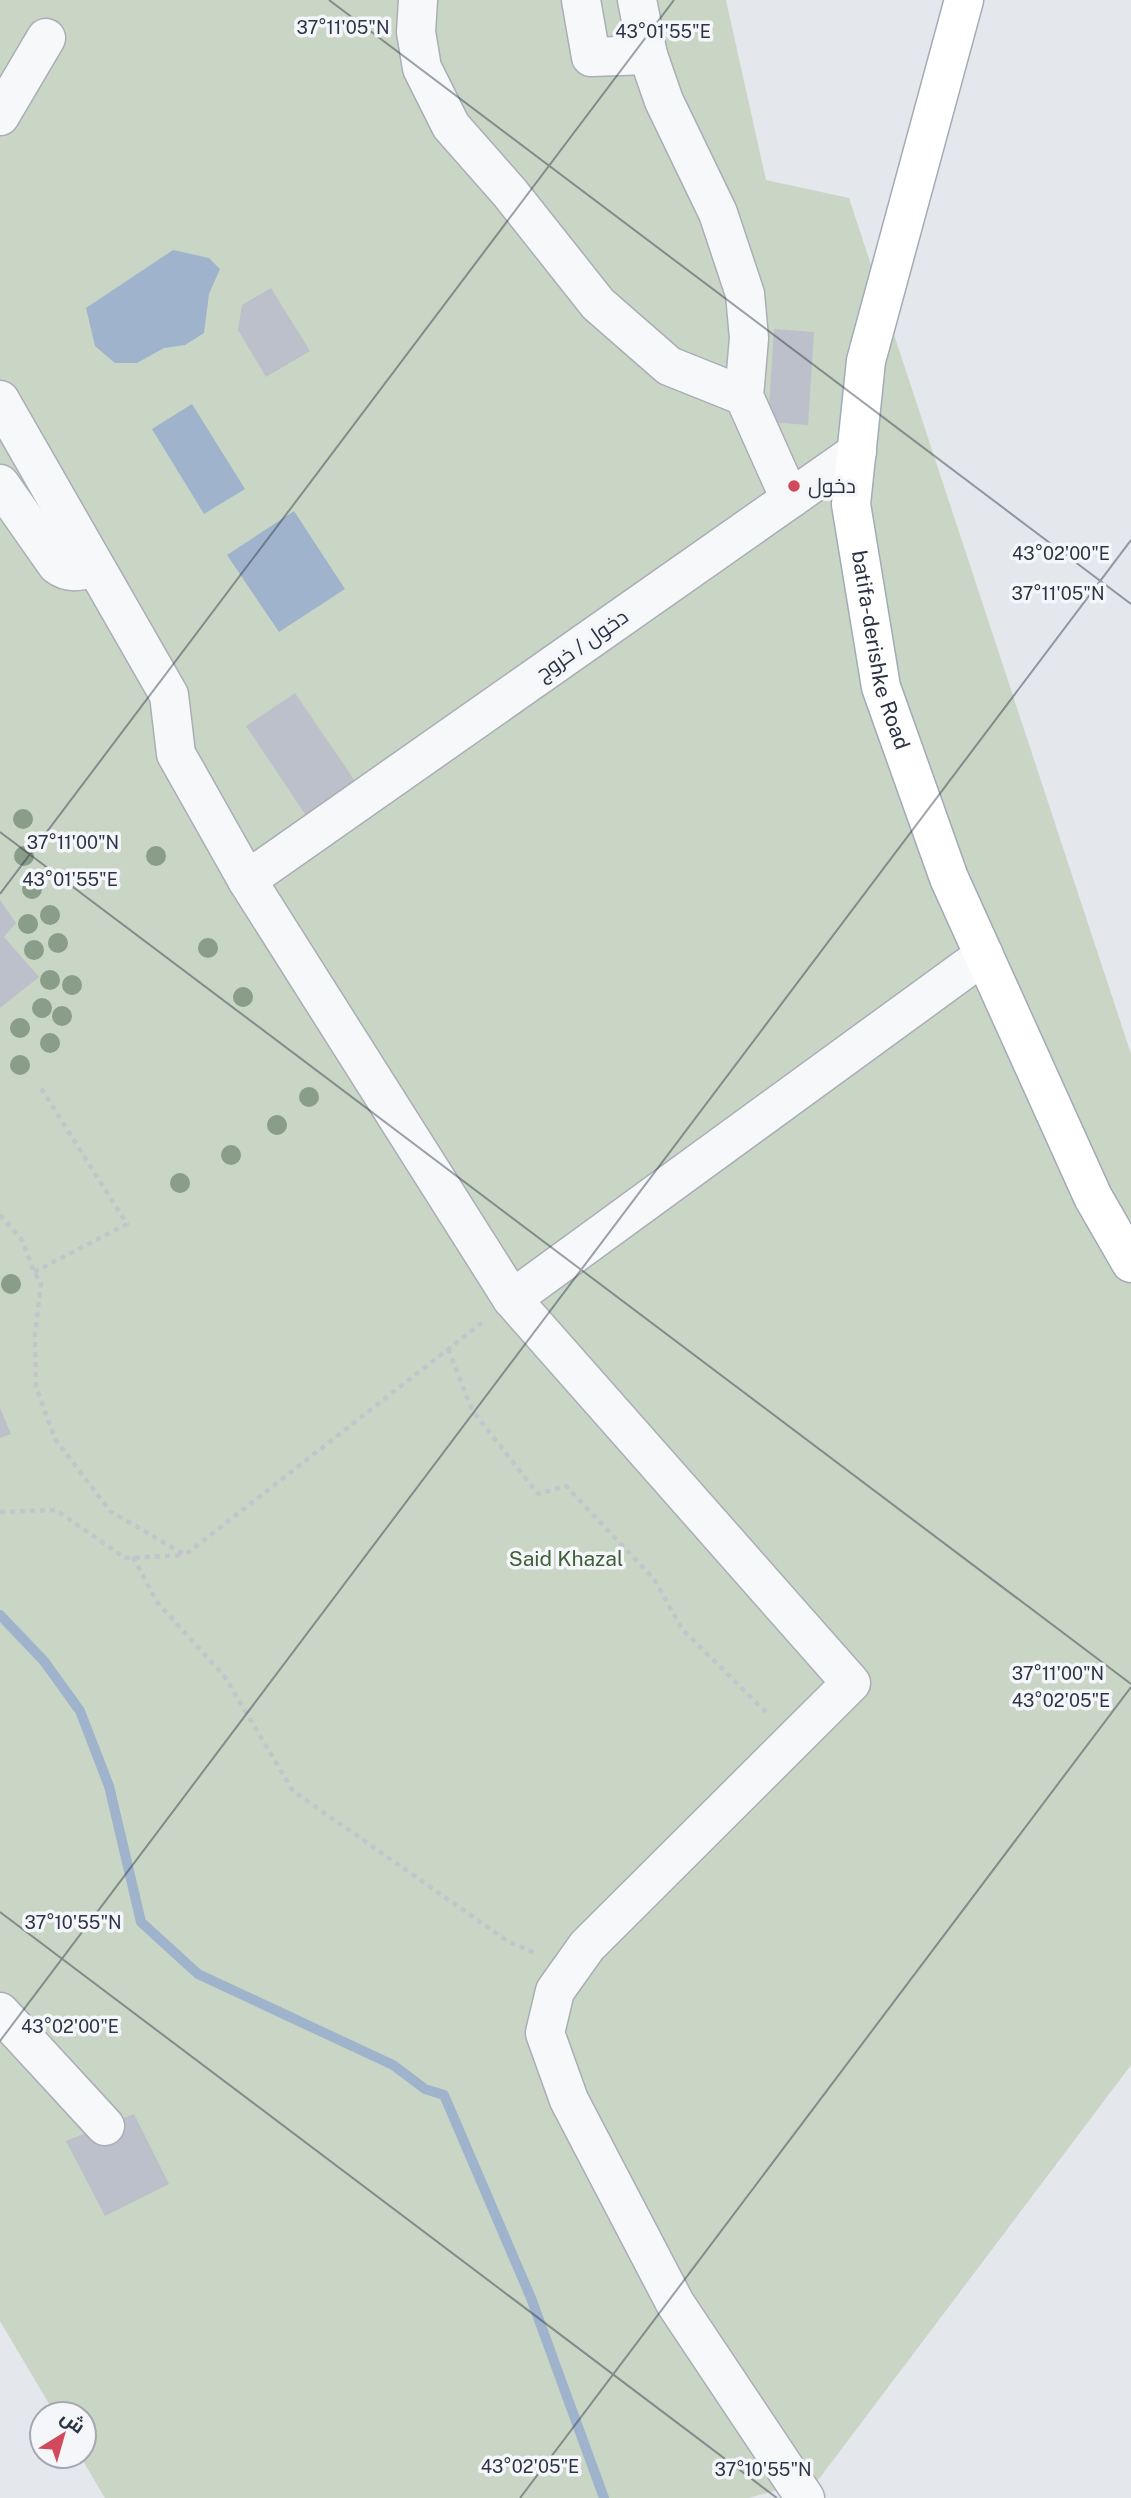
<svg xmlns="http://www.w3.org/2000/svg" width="1131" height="2498" font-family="'Public Sans',Cairo,sans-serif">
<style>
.green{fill:#c9d6c5}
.water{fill:#9fb4cc}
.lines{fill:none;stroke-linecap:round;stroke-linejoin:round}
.stream{stroke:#9fb4cc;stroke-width:10}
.building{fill:#bbc0ca}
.minor-casing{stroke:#a9aeb7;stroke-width:41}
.major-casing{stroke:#a3abb8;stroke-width:41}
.path{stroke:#c2c5cb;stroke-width:4.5;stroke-dasharray:5 5;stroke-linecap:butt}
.minor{stroke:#f7f8fa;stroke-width:38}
.major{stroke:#fff;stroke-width:38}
.tree{fill:#899d89}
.ticks{fill:none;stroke:#2b3445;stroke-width:2;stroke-opacity:0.45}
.poi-dot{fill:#d1495b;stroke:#f4f6f9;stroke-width:2.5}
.labels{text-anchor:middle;stroke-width:7;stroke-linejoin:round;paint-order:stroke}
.poi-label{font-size:21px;fill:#2b3445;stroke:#f4f6f9;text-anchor:start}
.street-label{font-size:21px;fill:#2b3445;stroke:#f4f6f9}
.park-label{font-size:21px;fill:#3f6138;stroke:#f4f6f9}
.ticks-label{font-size:18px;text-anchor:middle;fill:#2b3445;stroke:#f4f6f9;stroke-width:7;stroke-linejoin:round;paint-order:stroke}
</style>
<rect width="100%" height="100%" fill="#e4e7ec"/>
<path class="green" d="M0,0H726L766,180L849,198L1131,1054V2065L819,2479L748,2498H105L80,2456H84V2414H55L0,2321Z"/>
<g class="water">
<path d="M173,250L209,258L220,269L209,294L204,333L185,345L164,348L137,363H115L95,346L86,308Z"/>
<path d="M192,404L245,489L204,514L152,429Z"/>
<path d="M294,511L345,589L279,632L227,555Z"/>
</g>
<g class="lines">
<path class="stream" d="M0,1615L44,1661L80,1711L109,1786L141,1922L198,1974L393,2065L425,2089L444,2095L531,2298L604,2498"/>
</g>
<g class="building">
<path d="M271,288L310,351L266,377L238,330L242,305Z"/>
<path d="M774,329L814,332L808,425L768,422Z"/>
<path d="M295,693L361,790L311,823L246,726Z"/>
<path d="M0,900L16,923L4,937L39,977L0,1008Z"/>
<path d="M0,1408L11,1434L0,1438Z"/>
<path d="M134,2114L169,2184L105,2216L66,2141Z"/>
</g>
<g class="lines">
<defs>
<g id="minor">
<path d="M418,0L416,32L422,68L451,126L510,193L598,304L669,366L744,396"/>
<path d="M581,0L591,57L648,55"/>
<path d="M637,0L648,55L664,101L718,213L745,294L749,338L744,396L790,499"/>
<path d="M0,116L46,38"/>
<path d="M0,400L169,695L176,754L247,880"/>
<path d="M857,452L247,880L512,1299L984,955"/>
<path d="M0,484L57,565C70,575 81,571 95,567"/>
<path d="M512,1299L851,1683L587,1946L555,1991L545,2033L569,2100L675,2303L805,2498"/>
<path d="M0,2012L105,2126"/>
</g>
<g id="major">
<path id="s1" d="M964,0L866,361L851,504L881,687L949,878L1093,1197L1131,1263"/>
</g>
</defs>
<use href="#minor" class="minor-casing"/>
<use href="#major" class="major-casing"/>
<g class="path">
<path d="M0,1215L22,1240L34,1272L41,1283L35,1335L36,1387L55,1439L110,1511L185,1555L484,1321"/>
<path d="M34,1272L127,1224L39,1085"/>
<path d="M448,1349L472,1410L538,1494L566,1486L654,1579L682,1629L767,1713"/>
<path d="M0,1512L56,1510L125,1558L184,1555"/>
<path d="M133,1557L157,1602L225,1677L293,1791L509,1942L535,1953"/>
</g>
<use href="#minor" class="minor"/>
<use href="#major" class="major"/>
</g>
<g class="tree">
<circle cx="23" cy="819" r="10"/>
<circle cx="24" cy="856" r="10"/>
<circle cx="156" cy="856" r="10"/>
<circle cx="32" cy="889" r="10"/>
<circle cx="50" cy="915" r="10"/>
<circle cx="28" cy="924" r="10"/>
<circle cx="58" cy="943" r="10"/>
<circle cx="208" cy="948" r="10"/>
<circle cx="34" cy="950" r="10"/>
<circle cx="50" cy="980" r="10"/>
<circle cx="72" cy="985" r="10"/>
<circle cx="243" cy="997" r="10"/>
<circle cx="42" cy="1008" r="10"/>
<circle cx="62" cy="1016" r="10"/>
<circle cx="20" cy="1028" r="10"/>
<circle cx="50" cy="1043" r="10"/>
<circle cx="20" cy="1065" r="10"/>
<circle cx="309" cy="1097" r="10"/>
<circle cx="277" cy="1125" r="10"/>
<circle cx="231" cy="1155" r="10"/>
<circle cx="180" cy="1183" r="10"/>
<circle cx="11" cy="1284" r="10"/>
</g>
<path class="ticks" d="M329,0L1131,604M0,832L1131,1684M0,894L674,0M0,1912L777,2498M0,2041L1131,540M520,2498L1131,1687"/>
<circle class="poi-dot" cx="794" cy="486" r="7"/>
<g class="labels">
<g class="poi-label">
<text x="808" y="493">دخول</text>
</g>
<g class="street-label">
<text transform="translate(582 645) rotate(-35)" y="7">دخول / خروج</text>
<text dy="7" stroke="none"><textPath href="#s1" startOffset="667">batifa-derishke Road</textPath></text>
</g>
<g class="park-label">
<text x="566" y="1566">Said Khazal</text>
</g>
</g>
<g class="ticks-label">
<text x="343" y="34">37°11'05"N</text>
<text x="663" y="38">43°01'55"E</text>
<text x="1061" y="560">43°02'00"E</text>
<text x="1058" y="600">37°11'05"N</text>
<text x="73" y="849">37°11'00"N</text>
<text x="70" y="886">43°01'55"E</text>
<text x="1058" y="1680">37°11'00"N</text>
<text x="1061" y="1707">43°02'05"E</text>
<text x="73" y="1929">37°10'55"N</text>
<text x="70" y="2033">43°02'00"E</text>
<text x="530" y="2473">43°02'05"E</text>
<text x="763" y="2476">37°10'55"N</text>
</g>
<g transform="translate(63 2435) rotate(37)"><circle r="33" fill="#f4f6f9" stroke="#a4a8b1" stroke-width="2"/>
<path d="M0-5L12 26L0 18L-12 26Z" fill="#d1495b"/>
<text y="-10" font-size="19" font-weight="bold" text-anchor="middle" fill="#2b3445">ش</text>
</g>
</svg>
